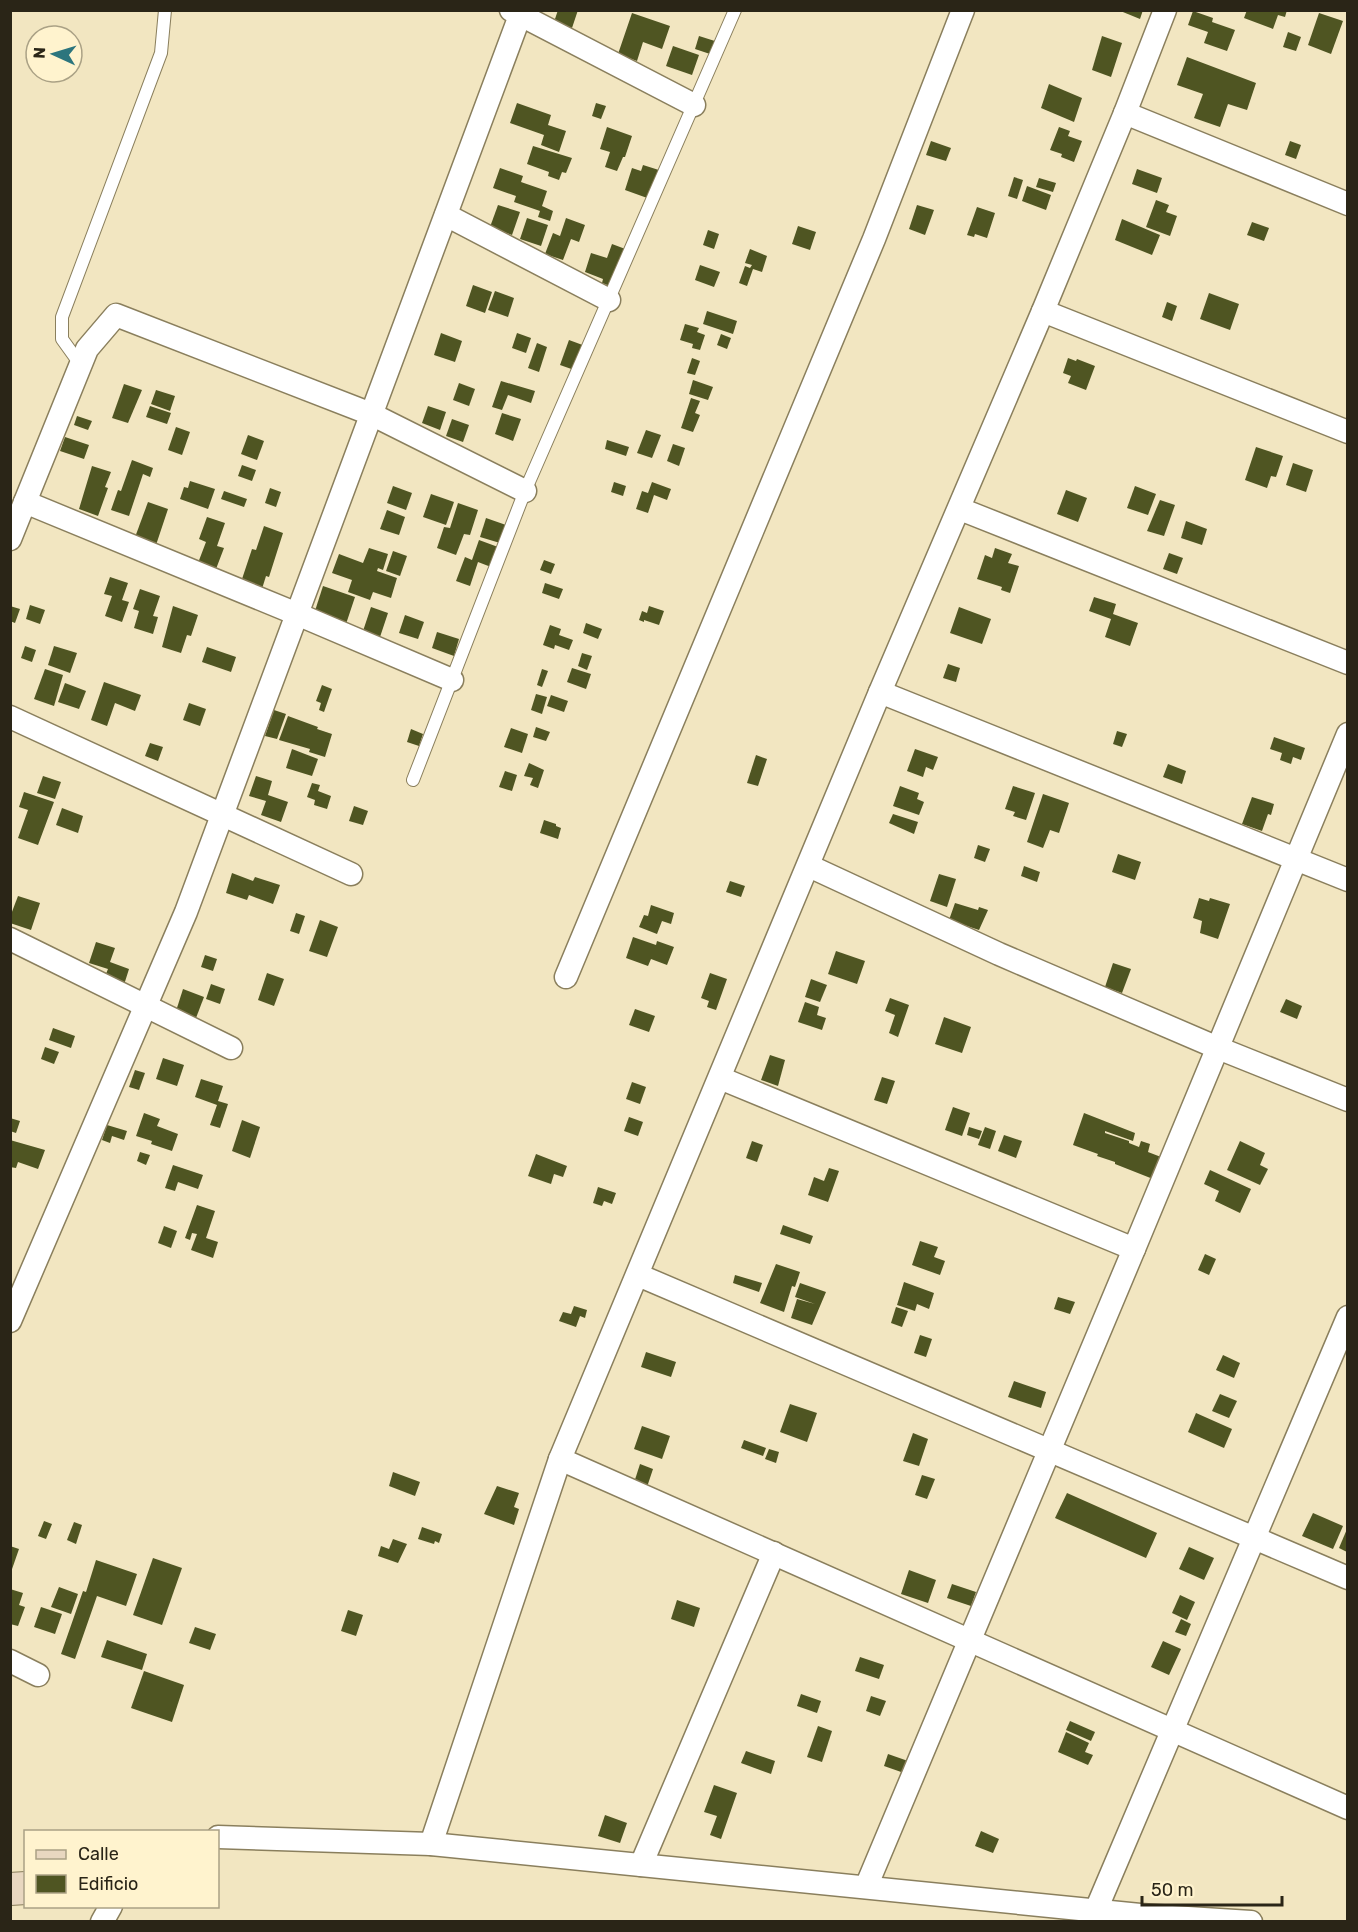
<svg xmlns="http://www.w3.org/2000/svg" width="1358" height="1932" font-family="Rubik,sans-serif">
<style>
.building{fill:#4f5522}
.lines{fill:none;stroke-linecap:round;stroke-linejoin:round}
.lane-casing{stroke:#8a7f5d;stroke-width:14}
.street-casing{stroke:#8a7f5d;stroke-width:25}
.secondary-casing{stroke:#8a7f5d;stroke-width:34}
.lane{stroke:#fff;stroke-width:12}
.street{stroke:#fff;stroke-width:22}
.secondary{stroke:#e8d7c0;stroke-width:32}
</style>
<rect width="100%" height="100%" fill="#f2e6c1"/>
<g class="building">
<path d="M558,10H578L572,28L554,22Z"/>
<path d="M1118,10H1143L1140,19Z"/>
<path d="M1247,10L1268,11L1287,10L1285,17L1278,15L1273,29L1244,18Z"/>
<path d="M1193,11L1213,18L1212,22L1235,30L1227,51L1204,43L1208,32L1188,25Z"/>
<path d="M632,13L670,26L662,49L643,42L637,61L618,54Z"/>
<path d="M1319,13L1343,21L1331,54L1308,45Z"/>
<path d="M1288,32L1301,37L1296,51L1283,47Z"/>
<path d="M699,36L718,42L713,55L695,49Z"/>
<path d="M1102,36L1122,43L1111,77L1092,70Z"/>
<path d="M673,46L699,55L692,75L666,66Z"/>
<path d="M1187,57L1256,83L1247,110L1228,104L1220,127L1194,118L1203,94L1177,85Z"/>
<path d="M1049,84L1082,98L1074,122L1041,108Z"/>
<path d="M517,103L551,115L548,125L566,131L559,152L541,145L544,135L510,123Z"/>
<path d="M596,103L606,106L601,119L592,116Z"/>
<path d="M607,127L632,136L625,157H623L617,171L605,167L610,152L600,149Z"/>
<path d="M1059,127L1070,131L1068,136L1082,141L1074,162L1061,157L1062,154L1050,150Z"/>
<path d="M931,141L951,148L946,161L926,155Z"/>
<path d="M1290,141L1301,145L1296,159L1285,155Z"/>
<path d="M533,146L572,158L566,173L562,172L559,180L548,176L549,172L527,164Z"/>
<path d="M643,165L662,171L650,199L625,190L632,168L641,171Z"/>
<path d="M500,168L523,176L521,182L547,191L542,206L553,211L550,221L538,217L540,211L514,202L516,196L493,188Z"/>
<path d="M1137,169L1162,178L1157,193L1132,184Z"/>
<path d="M1014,177L1023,180L1017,199L1008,196Z"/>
<path d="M1039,178L1056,183L1053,192L1036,187Z"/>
<path d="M1027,186L1051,195L1046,210L1022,201Z"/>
<path d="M1156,200L1169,205L1166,212L1177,216L1170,236L1146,227Z"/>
<path d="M498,205L520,212L512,235L490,227Z"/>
<path d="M917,205L934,210L925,235L909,229Z"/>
<path d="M977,207L995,213L987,238L975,234L974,237L967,235Z"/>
<path d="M527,218L548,225L541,246L520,239Z"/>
<path d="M566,218L585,225L579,242L571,239L563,260L545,254L553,233L560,236Z"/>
<path d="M1122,219L1160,235L1152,255L1115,240Z"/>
<path d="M1252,222L1269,228L1264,241L1247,235Z"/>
<path d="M798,226L816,232L810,250L792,244Z"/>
<path d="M708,230L719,234L714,249L703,245Z"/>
<path d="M612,244L628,250L615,288L602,283L603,279L585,272L591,253L607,258Z"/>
<path d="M750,249L767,256L762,272L753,269L747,286L739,283L745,266L750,268L752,265L745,263Z"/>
<path d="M700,265L720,272L714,287L695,280Z"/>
<path d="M473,285L492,292L485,313L466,306Z"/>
<path d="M495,291L514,298L508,317L488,310Z"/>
<path d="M1209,293L1239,304L1230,330L1200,319Z"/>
<path d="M1167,302L1177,306L1172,321L1162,317Z"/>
<path d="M707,311L737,321L733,334L703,324Z"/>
<path d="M685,324L699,328L697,332L705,335L700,350L692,348L693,344L680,340Z"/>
<path d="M441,333L462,341L455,362L434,355Z"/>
<path d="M517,333L531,338L526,353L512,348Z"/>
<path d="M721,334L731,338L727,349L717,345Z"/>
<path d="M569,340L588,347L580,372L560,365Z"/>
<path d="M537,343L547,347L539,372L528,368Z"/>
<path d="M692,358L700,361L695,375L687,373Z"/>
<path d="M1068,358L1076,361L1077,359L1095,366L1086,390L1068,383L1071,376L1063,373Z"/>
<path d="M693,380L713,387L708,400L689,394Z"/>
<path d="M501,381L535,391L531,403L508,395L502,410L492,407Z"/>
<path d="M459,383L475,389L469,406L453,400Z"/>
<path d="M124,384L142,390L128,423L112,418Z"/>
<path d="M156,390L175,396L170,411L151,404Z"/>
<path d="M691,398L700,401L695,413L700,415L693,432L681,428Z"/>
<path d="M150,406L171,413L167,424L146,417Z"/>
<path d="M428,406L446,412L440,430L422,423Z"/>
<path d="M502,413L521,419L513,441L495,434Z"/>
<path d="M77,416L92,421L88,430L74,425Z"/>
<path d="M452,419L469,425L463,442L446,436Z"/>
<path d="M176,427L190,432L182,455L168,450Z"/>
<path d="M646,430L661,435L652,458L637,453Z"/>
<path d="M248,435L264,441L257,460L241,454Z"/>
<path d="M65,437L89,445L84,459L60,451Z"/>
<path d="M607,440L629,447L626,456L605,449Z"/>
<path d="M673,444L685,448L679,466L667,461Z"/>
<path d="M1256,447L1283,456L1276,477L1271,476L1267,488L1245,480Z"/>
<path d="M132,460L153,468L150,477L143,474L129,516L111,510L118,490L121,491Z"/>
<path d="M1293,463L1313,470L1306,492L1286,485Z"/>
<path d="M242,465L256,470L252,481L238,476Z"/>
<path d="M92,466L111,472L105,487L108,488L98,516L79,509Z"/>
<path d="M190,481L215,489L208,509L180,499L184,487L188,488Z"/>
<path d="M614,482L626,486L623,496L611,492Z"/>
<path d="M652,482L671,489L667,500L654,495L648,513L636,509L642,491L648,493Z"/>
<path d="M393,486L412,493L406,510L387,503Z"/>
<path d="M1135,486L1156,494L1148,515L1127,508Z"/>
<path d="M270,488L281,492L276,507L265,503Z"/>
<path d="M1066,490L1087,498L1078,522L1057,514Z"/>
<path d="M224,491L247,499L244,507L221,499Z"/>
<path d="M431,494L454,502L446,525L423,517Z"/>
<path d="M1160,500L1175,505L1164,536L1147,531Z"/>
<path d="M148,502L168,509L155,548L134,540Z"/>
<path d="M458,503L478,510L470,535L464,534L456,555L437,548L444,527L450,528Z"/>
<path d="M387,510L405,517L399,535L380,529Z"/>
<path d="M207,517L225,523L217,546L224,548L216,569L198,563L206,542L199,539Z"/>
<path d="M486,518L506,525L500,543L480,537Z"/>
<path d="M1186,521L1207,529L1202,545L1181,538Z"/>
<path d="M264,526L283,533L269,577L266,576L261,592L240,585L252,549L256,550Z"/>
<path d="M479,540L498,547L491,567L478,562L470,586L456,581L465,557L472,560Z"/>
<path d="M369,548L388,554L383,570L378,568L377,571L397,578L391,598L373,592L370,600L348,592L352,580L332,573L339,554L363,563Z"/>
<path d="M995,548L1012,554L1008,563L1019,566L1010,593L1001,590L1002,587L977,579L985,555L992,558Z"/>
<path d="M393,551L407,556L400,576L386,571Z"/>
<path d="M1169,553L1183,558L1177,574L1163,569Z"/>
<path d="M544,560L555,564L551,574L540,570Z"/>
<path d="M110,577L128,583L122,600L129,602L122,622L105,616L112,596L104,594Z"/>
<path d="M545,583L563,589L559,599L542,593Z"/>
<path d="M323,586L355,597L345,627L313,617Z"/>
<path d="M140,589L160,596L153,616L158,617L153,634L134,628L139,611L133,609Z"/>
<path d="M1094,597L1116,604L1113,614L1138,623L1130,646L1105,637L1111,619L1089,611Z"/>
<path d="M30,605L45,610L40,624L26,619Z"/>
<path d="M10,606L20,609L15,623L10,621Z"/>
<path d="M173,606L198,615L191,636L187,635L181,653L162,647Z"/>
<path d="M649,606L664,611L659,625L644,620V622L639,620L642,611L647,613Z"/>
<path d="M371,607L388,613L380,637L363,631Z"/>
<path d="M959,607L991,619L982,644L950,633Z"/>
<path d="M405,615L424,622L418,639L399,633Z"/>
<path d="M586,623L602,629L598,639L583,633Z"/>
<path d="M550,625L561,629L559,635L573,640L569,650L555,645L554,649L543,645Z"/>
<path d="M437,632L459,639L454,656L432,648Z"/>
<path d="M25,646L36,650L32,662L21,658Z"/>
<path d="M54,646L77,653L70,673L48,665Z"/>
<path d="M207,647L236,657L231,672L202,662Z"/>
<path d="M582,653L592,656L587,670L578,666Z"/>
<path d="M948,664L960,668L956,682L943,678Z"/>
<path d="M572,668L591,674L586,689L567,682Z"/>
<path d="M45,669L63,675L54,706L34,699Z"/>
<path d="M542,669L548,671L542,687L537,685Z"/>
<path d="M104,682L141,695L135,711L115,703L107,726L91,720Z"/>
<path d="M65,683L86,691L79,709L58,702Z"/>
<path d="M322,685L332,689L324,712L319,710L321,703L316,701Z"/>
<path d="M536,694L547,697L542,714L531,710Z"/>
<path d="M551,695L568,701L564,712L547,706Z"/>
<path d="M189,703L206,709L200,726L183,720Z"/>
<path d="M274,710L286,714L277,739L265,736Z"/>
<path d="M288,716L318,727L317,729L332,734L325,757L309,752L310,749L279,740Z"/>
<path d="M536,727L550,732L546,741L533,737Z"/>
<path d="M511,728L528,734L522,753L504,747Z"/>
<path d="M411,729L423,734L419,746L407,742Z"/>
<path d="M1117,731L1127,734L1122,747L1113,744Z"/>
<path d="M1274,737L1305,748L1301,760L1293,757L1291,764L1280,760L1282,753L1270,749Z"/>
<path d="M150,743L163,747L158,761L145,756Z"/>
<path d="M292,749L318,759L312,776L286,768Z"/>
<path d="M915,749L938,757L933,770L926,767L923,777L907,771Z"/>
<path d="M756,755L767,759L758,786L747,783Z"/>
<path d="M529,763L544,770L538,788L530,785L533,778L524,776Z"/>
<path d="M1168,764L1186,771L1182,784L1163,777Z"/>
<path d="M505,771L517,775L512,791L499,787Z"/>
<path d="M43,776L61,782L55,799L37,793Z"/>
<path d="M256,776L272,781L268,795L288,802L281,822L261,815L266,801L249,796Z"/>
<path d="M312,783L320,785L318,791L331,796L327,809L314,805L315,800L307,797Z"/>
<path d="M900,786L919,793L917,799L924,802L919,815L893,806Z"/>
<path d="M1013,786L1035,793L1026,820L1013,816L1015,812L1005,809Z"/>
<path d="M24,792L54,802L38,845L18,838L28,810L19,807Z"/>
<path d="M1043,794L1069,803L1059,833L1050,830L1043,848L1027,842Z"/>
<path d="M1252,797L1274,804L1271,815L1268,814L1262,831L1242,824Z"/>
<path d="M354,806L368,811L363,825L349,821Z"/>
<path d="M62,808L83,816L78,833L56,825Z"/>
<path d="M893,814L918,822L914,834L889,823Z"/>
<path d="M544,820L556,824V826L561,828L558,839L540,833Z"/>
<path d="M978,845L990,849L985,862L974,858Z"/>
<path d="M1118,854L1141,862L1135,880L1112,872Z"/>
<path d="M1024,866L1040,872L1037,882L1021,876Z"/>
<path d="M232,873L253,881L255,877L280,885L273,904L249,895L247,900L226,893Z"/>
<path d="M939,874L956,879L947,907L930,901Z"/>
<path d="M730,881L745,886L741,897L726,892Z"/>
<path d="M18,896L40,903L31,930L10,923V917Z"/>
<path d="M1199,898L1209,901L1210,898L1230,904L1218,939L1200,933L1202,921L1193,918Z"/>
<path d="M955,903L978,910L979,907L988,910L979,930L949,920Z"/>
<path d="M651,905L674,913L671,924L662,921L657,934L639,927L644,915L648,916Z"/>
<path d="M296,913L305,916L299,934L290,931Z"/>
<path d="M320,920L338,927L327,957L309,951Z"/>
<path d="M633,937L656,945L657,941L674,947L667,965L651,959L648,966L626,958Z"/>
<path d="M96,942L115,948L110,962L129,969L123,988L103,981L108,969L89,963Z"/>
<path d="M836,951L865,961L857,984L828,974Z"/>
<path d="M205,955L217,959L213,971L201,967Z"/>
<path d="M1113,963L1131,969L1122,993L1105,987Z"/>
<path d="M267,973L284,979L274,1006L258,1000Z"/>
<path d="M710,973L727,979L716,1010L707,1007L709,1001L701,998Z"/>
<path d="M811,979L827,985L820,1002L805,997Z"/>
<path d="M211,984L225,989L220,1004L206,999Z"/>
<path d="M183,989L204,997L196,1018L176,1011Z"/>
<path d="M890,998L909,1005L898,1037L889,1033L895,1015L885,1011Z"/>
<path d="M1286,999L1302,1006L1297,1019L1280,1012Z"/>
<path d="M805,1002L819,1007L817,1015L826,1018L822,1030L798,1022Z"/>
<path d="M635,1009L655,1016L649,1032L629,1025Z"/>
<path d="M944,1017L971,1027L962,1053L935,1044Z"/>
<path d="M53,1028L75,1036L71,1048L49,1040Z"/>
<path d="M45,1047L59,1052L54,1064L41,1059Z"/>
<path d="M770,1055L785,1060L778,1086L761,1080Z"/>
<path d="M163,1058L184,1065L177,1086L156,1079Z"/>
<path d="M135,1070L145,1073L139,1090L129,1087Z"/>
<path d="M882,1077L895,1081L887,1104L874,1100Z"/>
<path d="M201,1079L223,1086L218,1101L228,1104L220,1128L210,1125L217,1105L195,1097Z"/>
<path d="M632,1082L646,1087L640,1104L626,1099Z"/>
<path d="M953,1107L970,1113L962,1136L945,1130Z"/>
<path d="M144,1113L160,1119L157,1126L178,1134L172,1151L151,1144L152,1141L136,1136Z"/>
<path d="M1084,1113L1135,1133L1133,1141L1105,1131V1133L1129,1141V1143L1139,1147L1141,1141L1150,1144L1148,1152L1161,1157L1153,1179L1115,1164V1162L1097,1156L1098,1154L1073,1145Z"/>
<path d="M629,1117L643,1122L638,1136L624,1131Z"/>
<path d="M10,1118L20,1121L16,1133L10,1131Z"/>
<path d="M242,1120L260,1127L250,1158L232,1151Z"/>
<path d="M107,1125L127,1131L124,1140L112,1136L110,1143L102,1140Z"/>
<path d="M969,1127L982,1131L979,1139L967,1135Z"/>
<path d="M985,1127L996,1131L990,1149L978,1145Z"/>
<path d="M1004,1135L1022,1141L1016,1158L998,1151Z"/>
<path d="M10,1140L45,1150L38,1169L18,1162L16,1168L10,1167Z"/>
<path d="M752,1141L763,1145L757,1162L746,1158Z"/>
<path d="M1240,1141L1265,1153L1260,1165L1268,1169L1260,1185L1227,1170Z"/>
<path d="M140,1152L150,1155L146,1165L137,1161Z"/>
<path d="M536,1154L567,1166L563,1177L554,1174L551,1184L528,1176Z"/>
<path d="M173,1165L203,1175L198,1189L178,1182L175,1191L165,1188Z"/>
<path d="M829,1168L839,1171L828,1202L808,1195L814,1177L824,1181Z"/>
<path d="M1210,1170L1251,1189L1240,1213L1215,1201L1219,1191L1204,1184Z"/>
<path d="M598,1187L616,1193L612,1204L604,1201L602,1206L593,1203Z"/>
<path d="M197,1205L215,1211L206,1238L218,1242L213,1258L191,1250L197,1234L192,1233L190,1240L185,1238Z"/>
<path d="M783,1225L813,1236L810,1244L780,1234Z"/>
<path d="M164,1226L177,1231L171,1248L158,1243Z"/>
<path d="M920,1241L938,1247L934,1257L945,1261L940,1275L912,1265Z"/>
<path d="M1205,1254L1216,1259L1209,1275L1198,1270Z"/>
<path d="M776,1264L800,1272L795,1287L792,1286L784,1312L760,1303Z"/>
<path d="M735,1275L762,1283L759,1292L733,1283Z"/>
<path d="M904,1282L934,1293L929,1309L917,1304L915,1311L897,1305Z"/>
<path d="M800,1283L826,1292L812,1325L791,1318L797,1299L815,1304L795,1297Z"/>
<path d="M1058,1297L1075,1302L1070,1314L1054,1309Z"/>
<path d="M574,1306L587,1310L585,1318L580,1316L576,1327L559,1321L563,1312L571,1314Z"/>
<path d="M896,1307L908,1311L902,1327L891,1323Z"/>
<path d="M920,1335L932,1339L926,1357L914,1353Z"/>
<path d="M646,1352L676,1362L671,1377L641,1367Z"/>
<path d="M1223,1355L1240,1363L1234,1378L1216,1370Z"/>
<path d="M1014,1381L1046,1392L1041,1408L1008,1397Z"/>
<path d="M1220,1394L1237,1401L1229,1418L1212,1411Z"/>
<path d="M790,1404L817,1413L807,1442L780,1432Z"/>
<path d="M1196,1413L1232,1429L1224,1448L1188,1432Z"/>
<path d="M642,1426L670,1436L662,1459L634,1449Z"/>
<path d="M913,1433L928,1439L919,1466L903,1461Z"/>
<path d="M744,1440L766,1448L763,1456L741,1448Z"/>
<path d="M769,1449L779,1452L776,1463L765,1459Z"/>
<path d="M640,1464L653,1469L645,1493L632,1489Z"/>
<path d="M393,1472L420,1482L415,1496L389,1486Z"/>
<path d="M922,1475L935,1479L927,1499L915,1495Z"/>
<path d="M497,1486L519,1493L514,1507L519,1509L514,1525L484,1514Z"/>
<path d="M1067,1493L1157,1533L1146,1558L1055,1518Z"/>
<path d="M1313,1513L1343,1526L1333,1549L1302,1536Z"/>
<path d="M44,1521L52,1524L46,1539L38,1536Z"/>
<path d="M74,1522L82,1525L76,1544L67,1540Z"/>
<path d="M422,1527L442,1534L439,1543L435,1541L434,1544L418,1539Z"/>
<path d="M1347,1529V1552L1339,1548Z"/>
<path d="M393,1539L407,1544L398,1563L378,1556L381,1546L389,1549Z"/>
<path d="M10,1546L19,1549L11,1572H10Z"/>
<path d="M1189,1547L1214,1558L1204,1580L1179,1569Z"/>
<path d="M153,1558L182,1568L162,1625L133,1615Z"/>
<path d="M96,1560L137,1574L126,1606L97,1596L75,1659L61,1654L83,1591L86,1592Z"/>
<path d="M909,1570L936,1580L928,1603L901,1594Z"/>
<path d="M952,1584L976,1592L971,1606L947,1598Z"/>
<path d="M59,1587L78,1594L71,1614L51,1607Z"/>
<path d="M10,1589L23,1593L19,1605L25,1607L18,1626L10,1624Z"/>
<path d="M1180,1595L1195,1602L1187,1620L1172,1613Z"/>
<path d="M677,1600L700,1608L694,1627L671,1619Z"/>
<path d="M41,1607L62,1614L55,1634L34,1627Z"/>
<path d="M348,1610L363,1615L356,1636L341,1631Z"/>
<path d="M1181,1619L1191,1624L1186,1636L1175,1632Z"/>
<path d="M195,1627L216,1634L210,1650L189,1643Z"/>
<path d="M107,1640L147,1654L142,1670L101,1657Z"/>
<path d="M1163,1641L1181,1649L1169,1675L1151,1667Z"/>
<path d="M860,1657L884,1665L879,1679L855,1671Z"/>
<path d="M144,1671L184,1685L172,1722L131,1708Z"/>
<path d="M801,1694L821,1701L817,1713L797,1706Z"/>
<path d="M871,1696L886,1701L880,1716L866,1711Z"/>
<path d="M1070,1721L1095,1732L1091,1741L1066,1730Z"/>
<path d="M818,1726L832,1731L822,1762L807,1757Z"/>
<path d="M1066,1732L1089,1743L1085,1752L1093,1755L1088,1765L1058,1752Z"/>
<path d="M746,1751L775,1761L771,1774L741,1763Z"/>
<path d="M888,1754L908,1761L904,1773L884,1766Z"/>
<path d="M714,1785L737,1793L721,1839L710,1835L717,1816L704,1812Z"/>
<path d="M605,1815L627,1823L620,1843L598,1836Z"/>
<path d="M981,1831L999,1839L993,1853L975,1846Z"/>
</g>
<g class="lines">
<defs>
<g id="lane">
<path d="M80,364L62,339V317L161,53L165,10"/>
<path d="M413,780L525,491L735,10"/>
</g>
<g id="street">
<path d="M511,10L694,105"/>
<path d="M1125,113L1348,204"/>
<path d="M446,215L609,300"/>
<path d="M1043,311L1348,432"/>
<path d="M25,502L297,614L452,680"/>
<path d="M960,509L1348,663"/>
<path d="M10,539L87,349L116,315L371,414L525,491"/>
<path d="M880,692L1348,880"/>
<path d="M10,717L351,874"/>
<path d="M809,866L999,954L1218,1048L1348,1100"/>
<path d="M10,939L231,1048"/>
<path d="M566,977L874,239L963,10"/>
<path d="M720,1078L1134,1249"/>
<path d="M638,1275L1348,1578"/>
<path d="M10,1321L186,912L522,10"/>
<path d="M560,1459L1348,1808"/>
<path d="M10,1661L38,1675"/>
<path d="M218,1837L431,1844L1140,1915L1251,1922"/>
<path d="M431,1844L560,1459L880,692L1043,311L1125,113L1165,10"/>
<path d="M641,1865L774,1553"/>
<path d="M866,1887L1134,1249L1348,734"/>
<path d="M1096,1910L1348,1317"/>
<path d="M102,1922L111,1906"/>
</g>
<path id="secondary" d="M10,1889L26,1888"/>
</defs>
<use href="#lane" class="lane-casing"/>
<use href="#street" class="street-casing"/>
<use href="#secondary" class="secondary-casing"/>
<use href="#lane" class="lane"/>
<use href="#street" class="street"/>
<use href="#secondary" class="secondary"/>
</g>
<rect width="1358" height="1932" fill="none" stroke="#2a2517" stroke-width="24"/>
<rect x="24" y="1830" width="195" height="78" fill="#fff3ce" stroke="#aaa185" stroke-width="1.5"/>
<rect x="36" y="1850" width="30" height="9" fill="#e8d7c0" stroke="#aaa185" stroke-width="1.5"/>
<text x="78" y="1860" font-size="18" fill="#2a2517">Calle</text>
<rect x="36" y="1875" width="30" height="18" fill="#4f5522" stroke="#aaa185" stroke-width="1.5"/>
<text x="78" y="1890" font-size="18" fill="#2a2517">Edificio</text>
<g transform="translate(54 54) rotate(274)"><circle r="28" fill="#fff3ce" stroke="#aaa185" stroke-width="1.5"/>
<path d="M0-4.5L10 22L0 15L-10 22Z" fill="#2c757d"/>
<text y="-9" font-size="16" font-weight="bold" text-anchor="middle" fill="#2a2517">N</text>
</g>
<path d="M1142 1896v9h140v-9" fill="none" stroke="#2a2517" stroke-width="3"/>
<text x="1151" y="1896" font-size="18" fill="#2a2517" stroke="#fff3ce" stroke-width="4.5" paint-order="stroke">50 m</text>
</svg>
